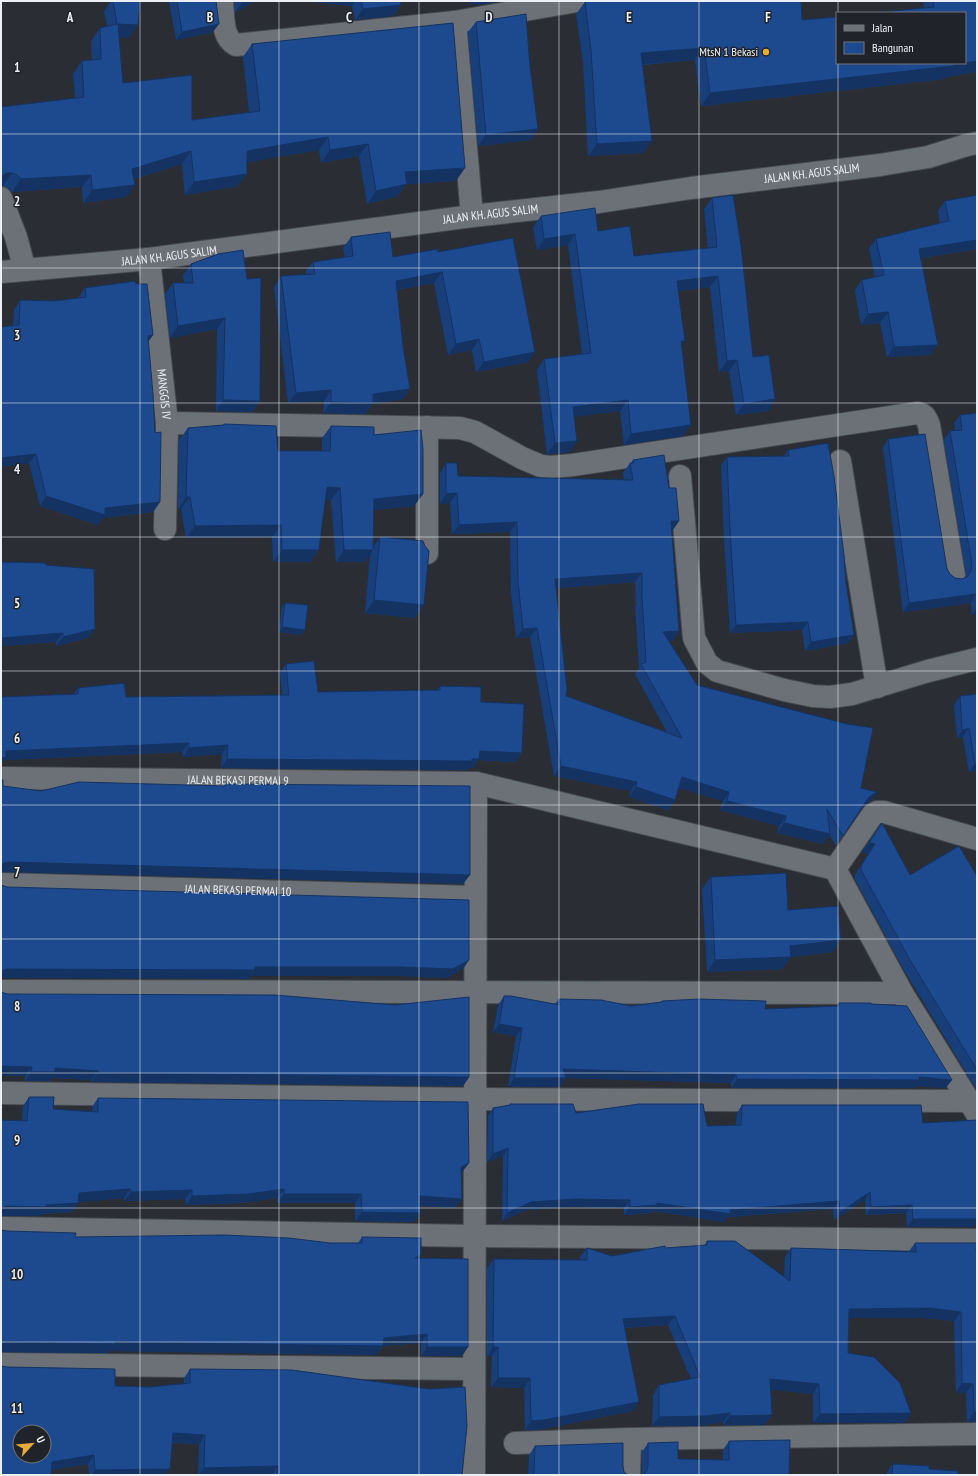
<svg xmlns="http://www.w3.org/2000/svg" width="978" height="1476" font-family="'PT Sans Narrow',sans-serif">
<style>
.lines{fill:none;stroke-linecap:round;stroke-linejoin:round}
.minor-casing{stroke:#464a50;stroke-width:24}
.minor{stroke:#6c7178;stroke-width:22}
.wall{fill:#193f7a;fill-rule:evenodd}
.shaded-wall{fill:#143363}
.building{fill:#1d498e;stroke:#143363;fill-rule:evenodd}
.grid{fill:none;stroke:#eceff3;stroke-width:1;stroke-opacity:0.55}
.poi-dot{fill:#e8ab37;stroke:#20242a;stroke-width:1.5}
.labels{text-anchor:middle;stroke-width:3;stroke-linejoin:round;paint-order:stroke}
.poi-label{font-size:12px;fill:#eceff3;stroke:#20242a;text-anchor:end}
.street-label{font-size:12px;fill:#eceff3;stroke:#20242a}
.grid-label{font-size:13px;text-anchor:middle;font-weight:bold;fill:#eceff3;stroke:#20242a;stroke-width:3;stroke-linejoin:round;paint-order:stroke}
</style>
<rect width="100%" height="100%" fill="#2a2e34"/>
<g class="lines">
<defs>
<g id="minor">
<path d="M222,1C224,17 221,37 236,45L455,22L577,1"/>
<path d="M455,22L472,216"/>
<path d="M1,198L16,237L25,270"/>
<path id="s1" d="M149,259L167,423L165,529"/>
<path id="s2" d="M1,272L149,259L472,216L599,202L691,188L880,165L928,157L967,145L977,143"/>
<path d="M167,423L460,428L475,432L522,458L541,466L551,467L573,465L917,413C925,414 926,418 929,425L954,575"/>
<path d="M427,427V553"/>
<path d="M840,461L877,687"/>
<path d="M680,476L694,638L707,663L717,671L784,690L813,696L830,697L852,694L928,671L977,659"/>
<path id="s3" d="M1,778L476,783L835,869"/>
<path id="s4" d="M1,884L475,897"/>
<path d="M1,991L902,993L977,1114"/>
<path d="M902,993L835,869L873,814L877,812H884L977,839"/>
<path d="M1,1093L475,1099L969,1101"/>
<path d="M1,1228L475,1236L977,1240"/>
<path d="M1,1364L474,1369"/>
<path d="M515,1443L630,1439L977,1434"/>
<path d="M474,1475L476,783"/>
<path d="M629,1475L630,1439"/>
</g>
</defs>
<use href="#minor" class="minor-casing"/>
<use href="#minor" class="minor"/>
</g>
<g class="wall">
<path d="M111,1H140L129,38L119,37L123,83L192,120L249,112L243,57L252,44L456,181L406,184L398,196L367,204L359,156L321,163L319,150L247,162L238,186L185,195L182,164L134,179L135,185L126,197L83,203L82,187L12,192L9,188L3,186H1L75,98L73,74L82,61L92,60L91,41L100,28L107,26L104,11Z"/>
<path d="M169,1H216L213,32L176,40Z"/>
<path d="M235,1H256L235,12Z"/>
<path d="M305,1H400L401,5L393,16L355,20L352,6Z"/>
<path d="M923,1H977V72L946,77L945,79L701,106L695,60L643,65L652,141L643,153L588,156L583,62L576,14L585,2L802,20L924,8Z"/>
<path d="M476,22L538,129L531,140L478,146L468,32Z"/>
<path d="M712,198L753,357L775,399L768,411L736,415L729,371L719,372L710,287L678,291L681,346L691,425L683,436L624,445L620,411L574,416L570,452L547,454L537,370L544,359L582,354L568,245L537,250L533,227L541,216L598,231L634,256L708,248L704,209Z"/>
<path d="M945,201L977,249L921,258L931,355L887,357L880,323L861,325L855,290L862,280L875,277L869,249L876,239L940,223L938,211Z"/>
<path d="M351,237L393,257L438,252L528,362L476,372L472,350L448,355L434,283L397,290L403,346L410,389L403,399L372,404L365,414L323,413L324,401L288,403L274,287L281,276L306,274L305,272L313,262L345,258L343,248Z"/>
<path d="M218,254L260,401L252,412L216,411L217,329L170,338L165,294L173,283H184L183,275L191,264Z"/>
<path d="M136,284L153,335L148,341L160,502L153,512L103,518L98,525L40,506L29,463L1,467V327L13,326L14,310L20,300L54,301L78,298L85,288Z"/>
<path d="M977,413V615H972L971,603L903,612L883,447L888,439L950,574L955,578L962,579L966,577V573L944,440L950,431H955L954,423L960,415Z"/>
<path d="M224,424L278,451H322V438L331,426L374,435L423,494L414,506L373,510V547L380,537L424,605L415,618L365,613L370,554L365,562H336L331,500L326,499L311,562H273L272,537L186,538L181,509H178L179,440L188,428L223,425Z"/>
<path d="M788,450L846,583L854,635L848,643L805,651L802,630L730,633L724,538L721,465L727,457L784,456Z"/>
<path d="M633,460L669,488L679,521L672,531L679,631L673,641H669L697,685L861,788L877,792L870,801L863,807L836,846L829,834L823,844L777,833L779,826L720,810L723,801L679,788L675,800L668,810L629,797L631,791L554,776L530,637L516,638L511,592L510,532L452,534L450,503L440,504V473L446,463L458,476L624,480L623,473L630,463H631ZM635,582L636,606L635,607L639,668L635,674L667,732L566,696L556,588Z"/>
<path d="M1,562L46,565L88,638L56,646V642L1,646Z"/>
<path d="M285,603L302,635L279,632L282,607Z"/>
<path d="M286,664L318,692L437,690L440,686L481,702L516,762L478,760L473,768H468L466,770L221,768L222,754L183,757L182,752L4,760L1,697L73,694L78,688L126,697L282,695L280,673Z"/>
<path d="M977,694V771L969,772L963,737L957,738L954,705L960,696Z"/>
<path d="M882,823L910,875L977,876V1090L904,970L855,879V875L868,854L862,852Z"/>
<path d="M711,877L788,910L833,952L791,957L782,969L707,972L702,889Z"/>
<path d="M1,992L7,994L469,1077L463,1086L91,1082V1080L51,1078L49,1081H25V1076H1Z"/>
<path d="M504,996L555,1004L559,999L631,1006L661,1002L662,1001L765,1009L837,1006L839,1003L871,1004L946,1088L916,1086L914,1088H731V1083L565,1078L560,1087H508L516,1036L493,1032L498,1005Z"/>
<path d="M29,1097L53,1109L92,1112V1107L98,1098L469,1163L462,1172L461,1173L455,1208L420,1206L414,1222L355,1221V1203H277V1198L242,1203L186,1205L185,1199L124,1201V1198L78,1202L72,1212L42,1214L40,1216L22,1121L23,1106Z"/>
<path d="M510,1104L576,1113L707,1126L736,1125L737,1113L742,1105L923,1123L977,1120V1221L973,1227H907L906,1213L866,1215L865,1200L834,1220L833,1209L728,1217L724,1222L654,1211L652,1213L624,1215V1208L569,1207L526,1210L502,1221L503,1156L487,1162L488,1116L493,1108L509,1106Z"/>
<path d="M7,1231L75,1237L330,1243H358L362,1237L421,1255L419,1258L468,1347L462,1356H421V1343L383,1346L376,1355L110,1351L109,1353L1,1352Z"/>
<path d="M707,1241L784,1277L785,1257L791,1248L909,1251L915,1243L976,1252L977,1422H967L966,1393L956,1392L954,1321L924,1318H849L848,1353L911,1413L905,1423H813V1394L771,1389L772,1415L765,1425H723V1422L698,1426H652L653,1395L659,1385L691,1379L668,1325L625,1328L633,1411L537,1430H525L524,1388L491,1387L492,1356H487V1268L494,1259L580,1260V1257L587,1248L612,1256L665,1248L704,1246Z"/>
<path d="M7,1367L115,1386L150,1387L184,1383V1378L190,1369L462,1475H198L199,1444L172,1443L165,1475H89L88,1464L51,1470Z"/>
<path d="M729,1441L789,1475H642V1452L648,1443L678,1459L723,1460V1450Z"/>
<path d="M535,1446L623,1466L624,1472L628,1475H528L529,1455Z"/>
<path d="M893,1464L929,1469L958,1475H887V1472Z"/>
</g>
<g class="shaded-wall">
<path d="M243,1H256L235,12Z"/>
<path d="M305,1H355L352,6Z"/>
<path d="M460,1H503L478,5Z"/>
<path d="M401,5L393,16L355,20L363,9Z"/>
<path d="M118,24L138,25L129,38L109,37Z"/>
<path d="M219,24L213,32L176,40L182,32Z"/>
<path d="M704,48L695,60L633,65L641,53Z"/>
<path d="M977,61V72L946,77L945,79L701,106L710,93L953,65Z"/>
<path d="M538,129L531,140L478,146L486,135Z"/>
<path d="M328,137L319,150L238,164L247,151Z"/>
<path d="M652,141L643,153L588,156L597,144Z"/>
<path d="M368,144L359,156L321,163L330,150Z"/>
<path d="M191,151L182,164L123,182L132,169Z"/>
<path d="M465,168L456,181L406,184L398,196L367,204L376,191L405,172Z"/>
<path d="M6,173H12L3,186H1V177Z"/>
<path d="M247,174L238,186L185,195L194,182Z"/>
<path d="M91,175L82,187L12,192L21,179Z"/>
<path d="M135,185L126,197L83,203L92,190Z"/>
<path d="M575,234L568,245L537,250L544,239Z"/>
<path d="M977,240V249L912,259L919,249Z"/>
<path d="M442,272L434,283L388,291L396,281Z"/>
<path d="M718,276L710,287L669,292L677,281Z"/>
<path d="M888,312L880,323L861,325L868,314Z"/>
<path d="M225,318L217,329L170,338L178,326Z"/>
<path d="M153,335L146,345L148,336Z"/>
<path d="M479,339L472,350L448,355L456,344Z"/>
<path d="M681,341H685L677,352Z"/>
<path d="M938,345L931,355L887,357L894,347Z"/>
<path d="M535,352L528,362L476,372L484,362Z"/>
<path d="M737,360L729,371L719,372L727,361Z"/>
<path d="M410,389L403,399L372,404L365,414L323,413L331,402L373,394Z"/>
<path d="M331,390L324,401L288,403L296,393Z"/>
<path d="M775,399L768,411L736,415L744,404Z"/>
<path d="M223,400L260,401L252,412L216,411Z"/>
<path d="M628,400L620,411L565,418L573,407Z"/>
<path d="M691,425L683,436L624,445L631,434Z"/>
<path d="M577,441L570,452L547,454L555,443Z"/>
<path d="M36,454L29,463L1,467V458Z"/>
<path d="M327,487L340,488L331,500L319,499Z"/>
<path d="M457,493L450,503L440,504L446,494Z"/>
<path d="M423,494L414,506L365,511L374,499Z"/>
<path d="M46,496L105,508L160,502L153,512L103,518L98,525L40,506Z"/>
<path d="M186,497H190L181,509H178Z"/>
<path d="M671,521H679L672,531H664Z"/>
<path d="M517,522L510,532L452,534L459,525Z"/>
<path d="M281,525L272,537L186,538L195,526Z"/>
<path d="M282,550H319L311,562H273Z"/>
<path d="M344,550H373L365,562H336Z"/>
<path d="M642,573L635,582L549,589L555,579Z"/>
<path d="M976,594L971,603L903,612L909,603Z"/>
<path d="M374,600L424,605L415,618L365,613Z"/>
<path d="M977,607V615H972Z"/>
<path d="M808,622L802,630L730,633L736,625Z"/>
<path d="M282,627L305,630L302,635L279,632Z"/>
<path d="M537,628L530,637L516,638L523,629Z"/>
<path d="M95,629L88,638L56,646L63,637Z"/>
<path d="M679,631L673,641L657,642L663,632Z"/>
<path d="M63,633L56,642L1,646V638Z"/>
<path d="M854,635L848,643L805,651L811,642Z"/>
<path d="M969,728L963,737L957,738L962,730Z"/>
<path d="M189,743L182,752L4,760L1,764V758L6,751Z"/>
<path d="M228,745L222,754L183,757L189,748Z"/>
<path d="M480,751L522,753L516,762L478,760L473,768H468L466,770L221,768L227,759Z"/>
<path d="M975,764H977V771L969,772Z"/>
<path d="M561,766L637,782L631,791L554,776Z"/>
<path d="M682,777L729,792L723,801L676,787Z"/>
<path d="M636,787L675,800L668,810L629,797Z"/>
<path d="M877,792L870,801L863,807L869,797Z"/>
<path d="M727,801L786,816L779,826L720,810Z"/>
<path d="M784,823L830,834L823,844L777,833Z"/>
<path d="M869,843L875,844L868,854L862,852Z"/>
<path d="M8,862L470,875L463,884L1,872V864Z"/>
<path d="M841,940L833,952L791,957L782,969L707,972L715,960L790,946Z"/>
<path d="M469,960L463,969L447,978L394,976H251L249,979L1,978V971L7,969L255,967Z"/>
<path d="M499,1024L522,1028L516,1036L493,1032Z"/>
<path d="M1,1066L32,1067L25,1076H1Z"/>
<path d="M55,1068L98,1071L91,1080L51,1078L49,1081H25L31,1072Z"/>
<path d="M563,1069L736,1075L731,1083L557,1078Z"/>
<path d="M98,1073L469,1077L463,1086L91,1082Z"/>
<path d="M919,1077L952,1080L946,1088L916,1086L914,1088H731L737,1079Z"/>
<path d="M514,1078H566L560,1087H508Z"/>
<path d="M508,1148L503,1156L487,1162L493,1154Z"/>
<path d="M469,1163L462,1172L455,1176L461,1167Z"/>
<path d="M130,1189L124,1198L72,1203L79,1193Z"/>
<path d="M284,1189L277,1198L242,1203L186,1205L192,1196Z"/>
<path d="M192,1190L185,1199L124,1201L131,1192Z"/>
<path d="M870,1192L865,1200L834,1220L840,1212Z"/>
<path d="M284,1194H361L355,1203H277Z"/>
<path d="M420,1196L462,1199L455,1208L413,1205Z"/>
<path d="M575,1199L630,1200L624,1208L569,1207L526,1210L502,1221L507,1213L531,1202Z"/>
<path d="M839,1201L833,1209L728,1217L724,1222L654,1211L652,1213L624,1215L630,1207L657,1203L730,1210Z"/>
<path d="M78,1203L72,1212L42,1214L40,1216H1V1208L7,1206Z"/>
<path d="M912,1205L906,1213L866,1215L871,1207Z"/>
<path d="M362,1212L420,1213L414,1222L355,1221Z"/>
<path d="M913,1219H977V1221L973,1227H907Z"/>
<path d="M930,1308L961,1312L954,1321L924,1318H842L849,1309Z"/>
<path d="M675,1316L668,1325L616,1328L623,1319Z"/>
<path d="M427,1334L421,1343L381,1346H383L376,1355L110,1351L109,1353L1,1352V1344L7,1342H115L384,1338Z"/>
<path d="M427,1347H468L462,1356H421Z"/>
<path d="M493,1347H498L492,1356H487Z"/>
<path d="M498,1378H530L524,1388L491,1387Z"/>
<path d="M770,1379L819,1384L813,1394L763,1389Z"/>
<path d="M962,1383L973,1384L966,1393L956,1392Z"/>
<path d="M639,1402L633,1411L537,1430H525L531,1421Z"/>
<path d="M974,1412H977V1422H967Z"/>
<path d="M730,1413L723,1422L698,1426H652L659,1417Z"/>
<path d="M911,1413L905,1423H813L820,1414Z"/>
<path d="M772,1415L765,1425H723L730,1416Z"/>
<path d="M173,1433L205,1435L199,1444L167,1442Z"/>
<path d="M94,1455L88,1464L45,1471L52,1462Z"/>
<path d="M278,1466L272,1475H199L204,1468Z"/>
<path d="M170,1469L165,1475H92L95,1470Z"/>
</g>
<g class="building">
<path d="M113,1H140L138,25L118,24L123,83L192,75V120L260,111L252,44L453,23L465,168L405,172L407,184L376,191L368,144L330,150L328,137L247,151V174L194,182L191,151L132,169L135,185L92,190L91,175L21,179L17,175L12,173H6L1,177V107L84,97L82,61L101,59L100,28L117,24Z"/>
<path d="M177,1H216L219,24L182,32Z"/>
<path d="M361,1H400L401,5L363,9Z"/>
<path d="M589,1H801L802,20L837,17V63H965V13H873L934,7L933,1H977V61L953,65V66L710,93L704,48L641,53L652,141L597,144L591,50L585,2Z"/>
<path d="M526,14L530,66L538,129L486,135L476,22Z"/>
<path d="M733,195L741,245L753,357L769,355L775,399L744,404L737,360L727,361L718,276L677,281L685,341H681L691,425L631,434L628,400L573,407L577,441L555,443L544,359L591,353L575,234L544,239L541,216L595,208L598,231L630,226L634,256L717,247L712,198Z"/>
<path d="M977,195V240L919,249L938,345L894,347L888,312L868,314L862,280L884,275L876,239L949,221L945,201Z"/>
<path d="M390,232L393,257L438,249V252L513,238L535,352L484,362L479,339L456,344L442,272L396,281L403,346L410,389L373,394V403L331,402V390L296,393L281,276L315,274L313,262L353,256L351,237Z"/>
<path d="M243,250L247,279L261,278L260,401L223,400L225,318L178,326L173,283H193L191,264L218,254Z"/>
<path d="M135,281L136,284H147L153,335L148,336L153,394L155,433L161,432L160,502L105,508V515L46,496L36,454L1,458V327L19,325L20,300L54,301L86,297L85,288Z"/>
<path d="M977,413V602L976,594L909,603L888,439L925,434L947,569L950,574L955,578L962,579L967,577L971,571L972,565L950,431L962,430L960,415Z"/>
<path d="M224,424L276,426L278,451H330L331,426L374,427V435L421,430L423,449V494L374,499L373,550H344L340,488L327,487L319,550H282L281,525L195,526L190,497H186L188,428L224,425Z"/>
<path d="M828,443L834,476L844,555L846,583L854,635L811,642L808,622L736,625L730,530L727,457L789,456L788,450Z"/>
<path d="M664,455L669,488H676L679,521H671L679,631L663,632L697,685L847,724L873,728L861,788L877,792L869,797L843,836L827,809L830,834L784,823L786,816L727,801L729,792L682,777L675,800L636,787L637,782L561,766L537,628L523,629L518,582L517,522L459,525L457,493L446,494V463H457L458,476L633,480L630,463H634L633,460ZM642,573V599V598L646,662L641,664L682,738L566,696L567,690L555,579Z"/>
<path d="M380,537L423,541L425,546L429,551L424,605L374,600Z"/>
<path d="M1,562L45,563L46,565L94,569L95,629L63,637V633L1,638Z"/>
<path d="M285,603L308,605L305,630L282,627Z"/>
<path d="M314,661L318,692L440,690V686L481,687V702L524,704L522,753L480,751L479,759H472V761L227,759L228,745L189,748V743L6,751V757L1,758V697L78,694V688L124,683L126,697L289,695L286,664Z"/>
<path d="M977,694V764H975L969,728L962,730L960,696Z"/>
<path d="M1,779L3,780V786L41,791L79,782L225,786V784L470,786V875L8,862L1,864Z"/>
<path d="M882,823L910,875L959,846L977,876V1070L910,960L861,870V866L875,844L869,843Z"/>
<path d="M786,873L788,910L838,906L841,940L790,946L791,957L715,960L711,877Z"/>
<path d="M1,885L7,887L469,900V960L453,969L400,967H255V970L7,969L1,971Z"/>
<path d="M1,992L7,994L275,995L395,1005L469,997V1077L98,1073V1071L55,1068V1072H31L32,1067L1,1066Z"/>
<path d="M504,996H511L560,1005L559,999L601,1000L631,1006L662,1002V1001L699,999L766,1001L765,1009L839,1006V1003H871V1004L907,1006L952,1080L919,1077L920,1080L737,1079L736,1075L563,1069L566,1078H514L522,1028L499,1024Z"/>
<path d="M29,1097H54L53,1109L98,1112V1098L468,1102L469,1163L461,1167L462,1199L420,1196V1213L362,1212L361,1194H284V1189L249,1194L192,1196V1190L131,1192L130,1189L79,1193L78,1203L46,1205V1207L7,1206L1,1208V1120L27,1121Z"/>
<path d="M510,1104H573L576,1113L639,1104H703L707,1126L741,1125L742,1105H921L923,1123L977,1120V1219H913L912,1205L871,1207L870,1192L840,1212L839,1201L730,1210V1214L657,1203V1205L630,1207V1200L575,1199L531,1202L507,1213L508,1148L493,1154V1108L510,1105Z"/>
<path d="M1,1230L7,1231L76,1233L75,1237L224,1235L289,1238L330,1243H362V1237L421,1238V1255L415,1258L468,1259V1347H427V1334L384,1338L383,1346L115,1342V1344L7,1342L1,1344Z"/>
<path d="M707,1241H735L790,1281L791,1248L916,1252L915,1243H977L976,1252H977V1412H974L973,1384L962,1383L961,1312L930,1308L849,1309L848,1353L874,1357L900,1383L911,1413L820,1414L819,1384L770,1379L772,1415L730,1416V1413L705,1416L659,1417V1385L700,1377L675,1316L623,1319L639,1402L544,1420L531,1421L530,1378H498V1347H493L494,1259L587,1260V1248L612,1256L665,1246V1248L707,1245Z"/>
<path d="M1,1366L7,1367L115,1369V1386L150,1387L190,1383V1369L292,1370L429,1389L465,1387L467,1426L462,1475H277L278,1466L204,1468L205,1435L173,1433L170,1469L95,1470L94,1455L52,1462L51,1475H1ZM20,1432H44V1456H20Z"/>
<path d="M790,1440L789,1475H643L646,1472L648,1466V1443L678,1442V1459L729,1460V1441Z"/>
<path d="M623,1443V1466L624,1472L628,1475H534L535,1446Z"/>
<path d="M893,1464L929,1466V1469L958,1471V1475H892Z"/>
</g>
<path class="grid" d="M140,1V1475M279,1V1475M419,1V1475M559,1V1475M699,1V1475M838,1V13M838,63V1475M1,134H977M1,268H977M1,403H977M1,537H977M1,671H977M1,805H977M1,939H977M1,1073H977M1,1208H977M1,1342H977"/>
<circle class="poi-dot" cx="766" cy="52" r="4"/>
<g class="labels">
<g class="poi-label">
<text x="758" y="56">MtsN 1 Bekasi</text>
</g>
<g class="street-label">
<text dy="4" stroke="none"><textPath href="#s2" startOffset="817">JALAN KH. AGUS SALIM</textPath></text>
<text dy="4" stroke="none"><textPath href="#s2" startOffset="493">JALAN KH. AGUS SALIM</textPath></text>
<text dy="4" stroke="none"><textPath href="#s2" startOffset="169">JALAN KH. AGUS SALIM</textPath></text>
<text dy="4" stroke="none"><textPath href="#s1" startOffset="136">MANGGIS IV</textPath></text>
<text dy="4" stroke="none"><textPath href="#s3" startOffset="237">JALAN BEKASI PERMAI 9</textPath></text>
<text dy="4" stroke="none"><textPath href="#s4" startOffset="237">JALAN BEKASI PERMAI 10</textPath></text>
</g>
</g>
<g class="grid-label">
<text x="70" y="22">A</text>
<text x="210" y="22">B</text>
<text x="349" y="22">C</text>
<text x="489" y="22">D</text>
<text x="629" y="22">E</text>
<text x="768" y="22">F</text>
<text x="17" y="72">1</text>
<text x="17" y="206">2</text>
<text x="17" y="340">3</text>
<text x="17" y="474">4</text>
<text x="17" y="608">5</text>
<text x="17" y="743">6</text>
<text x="17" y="877">7</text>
<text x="17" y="1011">8</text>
<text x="17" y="1145">9</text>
<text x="17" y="1279">10</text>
<text x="17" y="1413">11</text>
</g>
<rect width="978" height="1476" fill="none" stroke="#eceff3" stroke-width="4"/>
<rect x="836" y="12" width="130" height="52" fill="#20242a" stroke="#72757a"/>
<rect x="844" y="25" width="20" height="6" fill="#6c7178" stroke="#72757a"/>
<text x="872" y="32" font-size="12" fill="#eceff3">Jalan</text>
<rect x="844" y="42" width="20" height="12" fill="#1d498e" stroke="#72757a"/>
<text x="872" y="52" font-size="12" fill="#eceff3">Bangunan</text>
<g transform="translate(32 1444) rotate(63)"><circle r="19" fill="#20242a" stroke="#72757a"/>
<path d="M0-3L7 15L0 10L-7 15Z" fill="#e8ab37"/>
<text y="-6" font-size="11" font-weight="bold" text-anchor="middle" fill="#eceff3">U</text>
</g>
</svg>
